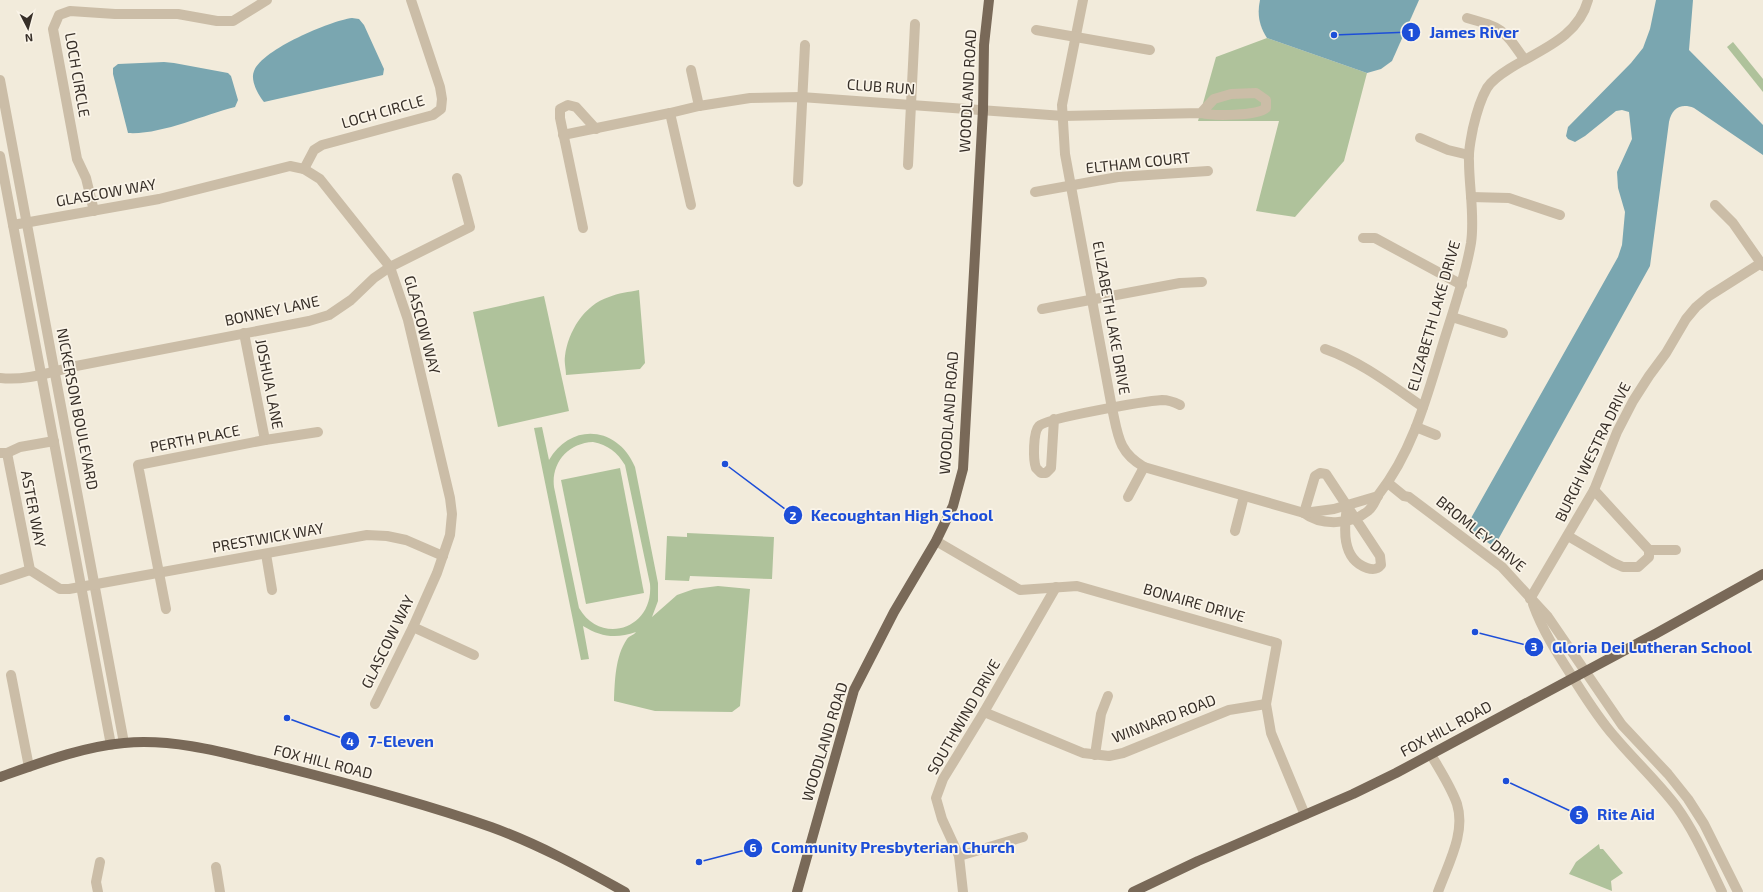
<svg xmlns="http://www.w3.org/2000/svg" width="1763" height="892" font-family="'Exo 2',sans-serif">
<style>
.green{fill:#afc29b;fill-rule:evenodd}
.water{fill:#7aa6b0}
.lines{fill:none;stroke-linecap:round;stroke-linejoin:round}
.minor{stroke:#cbbda7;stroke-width:10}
.major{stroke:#796958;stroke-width:10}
.labels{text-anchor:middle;stroke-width:3.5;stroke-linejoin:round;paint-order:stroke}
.street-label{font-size:15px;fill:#372f28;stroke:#faf4e8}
.leader{fill:none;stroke:#1d4ed8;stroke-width:1.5}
.callout-dot{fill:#1d4ed8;stroke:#faf4e8;stroke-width:1.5}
.mark-label{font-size:12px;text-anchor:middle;font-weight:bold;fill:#fff}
.callout-label{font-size:16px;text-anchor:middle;font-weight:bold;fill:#1d4ed8;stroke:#faf4e8;stroke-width:3.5;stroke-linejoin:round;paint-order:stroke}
</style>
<rect width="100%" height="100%" fill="#f2ebdb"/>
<g class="green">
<path d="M1267,38L1367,73L1344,161L1295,217L1256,211L1279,121H1198L1216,57Z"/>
<path d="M1733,42L1763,79V92L1727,47Z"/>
<path d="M639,290L645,363L640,369L566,375C566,369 564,362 565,356C568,332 584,305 609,297C618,293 629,292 639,290Z"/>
<path d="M544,296L569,411L498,427L473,312Z"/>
<path d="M542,427L549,460C571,422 618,426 635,467L658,583V601L652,617L677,595L694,589L718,586L750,589L740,706L732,712L655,711L614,701C615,680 615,657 627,639C629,636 634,635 636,632C616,639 601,637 583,626L589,659L581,660L534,428ZM593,442C608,445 617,452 625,465L650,584C654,629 601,646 579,608L554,487C551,463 568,443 593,442Z"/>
<path d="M620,468L644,593L586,604L561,480Z"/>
<path d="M687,533L774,537L772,579L690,576L689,581L665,580L667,536L687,537Z"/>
<path d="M1599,844L1600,849H1603L1623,873L1611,881L1612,891L1569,874L1576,862Z"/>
</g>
<g class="water">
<path d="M1260,0H1419L1392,61L1381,69L1367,73L1267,38C1259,26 1257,14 1260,0Z"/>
<path d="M1656,0H1693L1689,50L1763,125V155L1694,108C1681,103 1672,108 1669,122L1650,266L1494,547L1466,527L1618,257L1622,245L1625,212L1618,188L1617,172L1632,139L1629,112L1622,110L1616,111L1585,136L1575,142L1568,139L1566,136L1568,127L1631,63L1643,48L1650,29Z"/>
<path d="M352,18L359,19L364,25L384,69L383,75L264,102C258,95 250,80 254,71C263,49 330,21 352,18Z"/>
<path d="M164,62L174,63L228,73L231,76L238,100L235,107C203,115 161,135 128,133L113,74V68L118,64Z"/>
</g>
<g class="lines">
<g class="minor">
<path d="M1083,0L1062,105L1065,154L1112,408C1118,435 1118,452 1144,467L1304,513C1321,526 1351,525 1368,511C1374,506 1375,500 1379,494C1413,451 1427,396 1443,344C1453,311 1465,278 1471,243C1475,216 1469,188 1469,161C1468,151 1471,139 1473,128C1476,115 1480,100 1487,88C1492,80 1501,74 1509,69C1539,50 1578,38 1588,0"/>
<path d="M1467,18C1503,28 1503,29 1524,59"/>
<path d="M1036,30L1150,50"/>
<path d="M691,70L699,106"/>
<path d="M0,80L124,743"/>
<path d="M670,113L691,205"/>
<path d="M563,135L670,113L699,106L750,98L801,97L1063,116L1201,113C1213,116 1257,116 1266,108V100L1256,93L1231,94L1214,99L1201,113"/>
<path d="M1420,138L1448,150L1469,155"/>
<path d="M0,156L111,745"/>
<path d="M908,165L915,24"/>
<path d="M304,169L314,150L322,145L433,115L441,109L442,99L440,87L411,0"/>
<path d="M798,182L805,45"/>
<path d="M1035,192L1118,177L1208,171"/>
<path d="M1471,197L1509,198L1560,215"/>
<path d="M1715,205L1733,223L1763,266"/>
<path d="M94,211L86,178L77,159L53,29L59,15L70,11L115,14H178L217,21H233L267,0"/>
<path d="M13,225L159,199L290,166L304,169L320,179L390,267L408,320L450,498L452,514L450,535L437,573L413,627L375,704"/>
<path d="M583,228L560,118V109L568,105L576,107L596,129"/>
<path d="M1363,238H1375L1462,285"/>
<path d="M1042,309L1180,283L1202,282"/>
<path d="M1452,317L1503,333"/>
<path d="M244,333L265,440"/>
<path d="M1325,349C1362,362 1392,386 1423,407"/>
<path d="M0,378C27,381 50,372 76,366L309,321L329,315L351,300L374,278L390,267L470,227L457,178"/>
<path d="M1054,419L1051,468L1046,473H1041L1036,468C1033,460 1033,432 1039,426C1046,418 1146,401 1162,400C1168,400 1174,402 1180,405"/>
<path d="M1416,427L1436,435"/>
<path d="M0,453H7L20,447L54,441"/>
<path d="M7,453L30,570"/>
<path d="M1388,483L1404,496L1409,497L1502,567L1548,617L1622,725L1668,774L1688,799L1704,824L1738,892"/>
<path d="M1128,497L1144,467"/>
<path d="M1304,513L1315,476L1320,473L1326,474L1380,556L1381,565C1377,570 1373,570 1367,568C1341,559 1344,528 1347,506"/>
<path d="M1304,513L1334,509L1378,496"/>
<path d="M1235,531L1244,496"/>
<path d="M1568,536L1614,563L1623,567H1638L1649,557V550L1594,490"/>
<path d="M936,541L1020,590L1077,586L1277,643L1266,704L1271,733L1305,815"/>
<path d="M1649,550H1676"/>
<path d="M266,554L272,590"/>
<path d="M0,580L30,570L60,589H69L367,535L387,536L406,540L443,556"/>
<path d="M1530,599L1594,490L1617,432L1633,401L1649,376L1666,353L1686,319L1696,307L1709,296L1761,263"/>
<path d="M1533,604C1543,632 1559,656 1575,681C1587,700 1599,719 1614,736C1634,760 1657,781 1676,806C1695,832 1708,863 1722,892"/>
<path d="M166,609L138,465L265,440L318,432"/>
<path d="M413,627L474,655"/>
<path d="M11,675L29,767"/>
<path d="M984,712L1083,753L1109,756L1123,753L1229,710L1266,704"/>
<path d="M1095,755L1101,714L1108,696"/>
<path d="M1431,755C1440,770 1451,787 1457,804C1466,833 1448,864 1438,892"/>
<path d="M959,856L1023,837"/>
<path d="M216,867L220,892"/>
<path d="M98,892L96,882L100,862"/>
<path d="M963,892L959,856L942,819L936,798L943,779L984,712L1056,587"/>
</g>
<g class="major">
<path d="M0,777C40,763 81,747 124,743C176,738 229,754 279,766C351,784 422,803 491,827C538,844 582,868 625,892"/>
<path d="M797,892L854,690L894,612L936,541L953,506L963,469L983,110L984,45L989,0"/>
<path d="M1133,892L1198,861L1353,794L1396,773L1657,633L1763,574"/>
</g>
</g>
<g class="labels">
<g class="street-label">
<text transform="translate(77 75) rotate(80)" y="5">LOCH CIRCLE</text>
<text transform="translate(881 87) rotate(4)" y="5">CLUB RUN</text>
<text transform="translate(968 91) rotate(-87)" y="5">WOODLAND ROAD</text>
<text transform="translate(383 112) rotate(-16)" y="5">LOCH CIRCLE</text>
<text transform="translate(1138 163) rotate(-6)" y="5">ELTHAM COURT</text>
<text transform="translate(106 193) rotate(-10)" y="5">GLASCOW WAY</text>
<text transform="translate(272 311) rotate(-12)" y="5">BONNEY LANE</text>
<text transform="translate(1434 316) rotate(-74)" y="5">ELIZABETH LAKE DRIVE</text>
<text transform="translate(1111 318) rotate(80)" y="5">ELIZABETH LAKE DRIVE</text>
<text transform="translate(422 325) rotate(75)" y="5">GLASCOW WAY</text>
<text transform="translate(269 384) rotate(79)" y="5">JOSHUA LANE</text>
<text transform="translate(77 409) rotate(79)" y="5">NICKERSON BOULEVARD</text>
<text transform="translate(949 413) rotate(-86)" y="5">WOODLAND ROAD</text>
<text transform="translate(195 439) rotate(-11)" y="5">PERTH PLACE</text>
<text transform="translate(1593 452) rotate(-64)" y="5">BURGH WESTRA DRIVE</text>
<text transform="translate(33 509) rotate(79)" y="5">ASTER WAY</text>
<text transform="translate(1481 534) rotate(39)" y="5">BROMLEY DRIVE</text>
<text transform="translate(268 538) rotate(-10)" y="5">PRESTWICK WAY</text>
<text transform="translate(1194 603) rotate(16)" y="5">BONAIRE DRIVE</text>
<text transform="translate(388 642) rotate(-64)" y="5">GLASCOW WAY</text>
<text transform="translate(964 717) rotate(-60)" y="5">SOUTHWIND DRIVE</text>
<text transform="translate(1164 719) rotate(-21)" y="5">WINNARD ROAD</text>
<text transform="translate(1446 729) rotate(-28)" y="5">FOX HILL ROAD</text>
<text transform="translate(825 742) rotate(-73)" y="5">WOODLAND ROAD</text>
<text transform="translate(323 762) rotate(14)" y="5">FOX HILL ROAD</text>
</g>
</g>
<path class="leader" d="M1334 35L1411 32M725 464L793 515M1475 632L1534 647M287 718L350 741M1506 781L1579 815M699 862L753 848"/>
<g class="callout-dot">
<circle cx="1334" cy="35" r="4"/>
<circle cx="725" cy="464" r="4"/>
<circle cx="1475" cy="632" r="4"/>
<circle cx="287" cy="718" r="4"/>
<circle cx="1506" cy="781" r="4"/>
<circle cx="699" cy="862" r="4"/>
<circle cx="1411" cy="32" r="10"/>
<circle cx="793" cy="515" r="10"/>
<circle cx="1534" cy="647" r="10"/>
<circle cx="350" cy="741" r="10"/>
<circle cx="1579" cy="815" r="10"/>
<circle cx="753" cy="848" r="10"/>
</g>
<g class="mark-label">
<text x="1411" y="37">1</text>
<text x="793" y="520">2</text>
<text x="1534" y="651">3</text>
<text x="350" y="746">4</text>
<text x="1579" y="819">5</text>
<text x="753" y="852">6</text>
</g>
<g class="callout-label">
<text x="1474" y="38">James River</text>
<text x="902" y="521">Kecoughtan High School</text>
<text x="1652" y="653">Gloria Dei Lutheran School</text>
<text x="401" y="747">7-Eleven</text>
<text x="1626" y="820">Rite Aid</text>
<text x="893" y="853">Community Presbyterian Church</text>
</g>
<g transform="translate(28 28) rotate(174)" stroke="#faf4e8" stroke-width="3" paint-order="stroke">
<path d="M0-3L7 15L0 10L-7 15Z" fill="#372f28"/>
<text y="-6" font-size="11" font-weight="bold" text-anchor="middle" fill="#372f28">N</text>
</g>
</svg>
